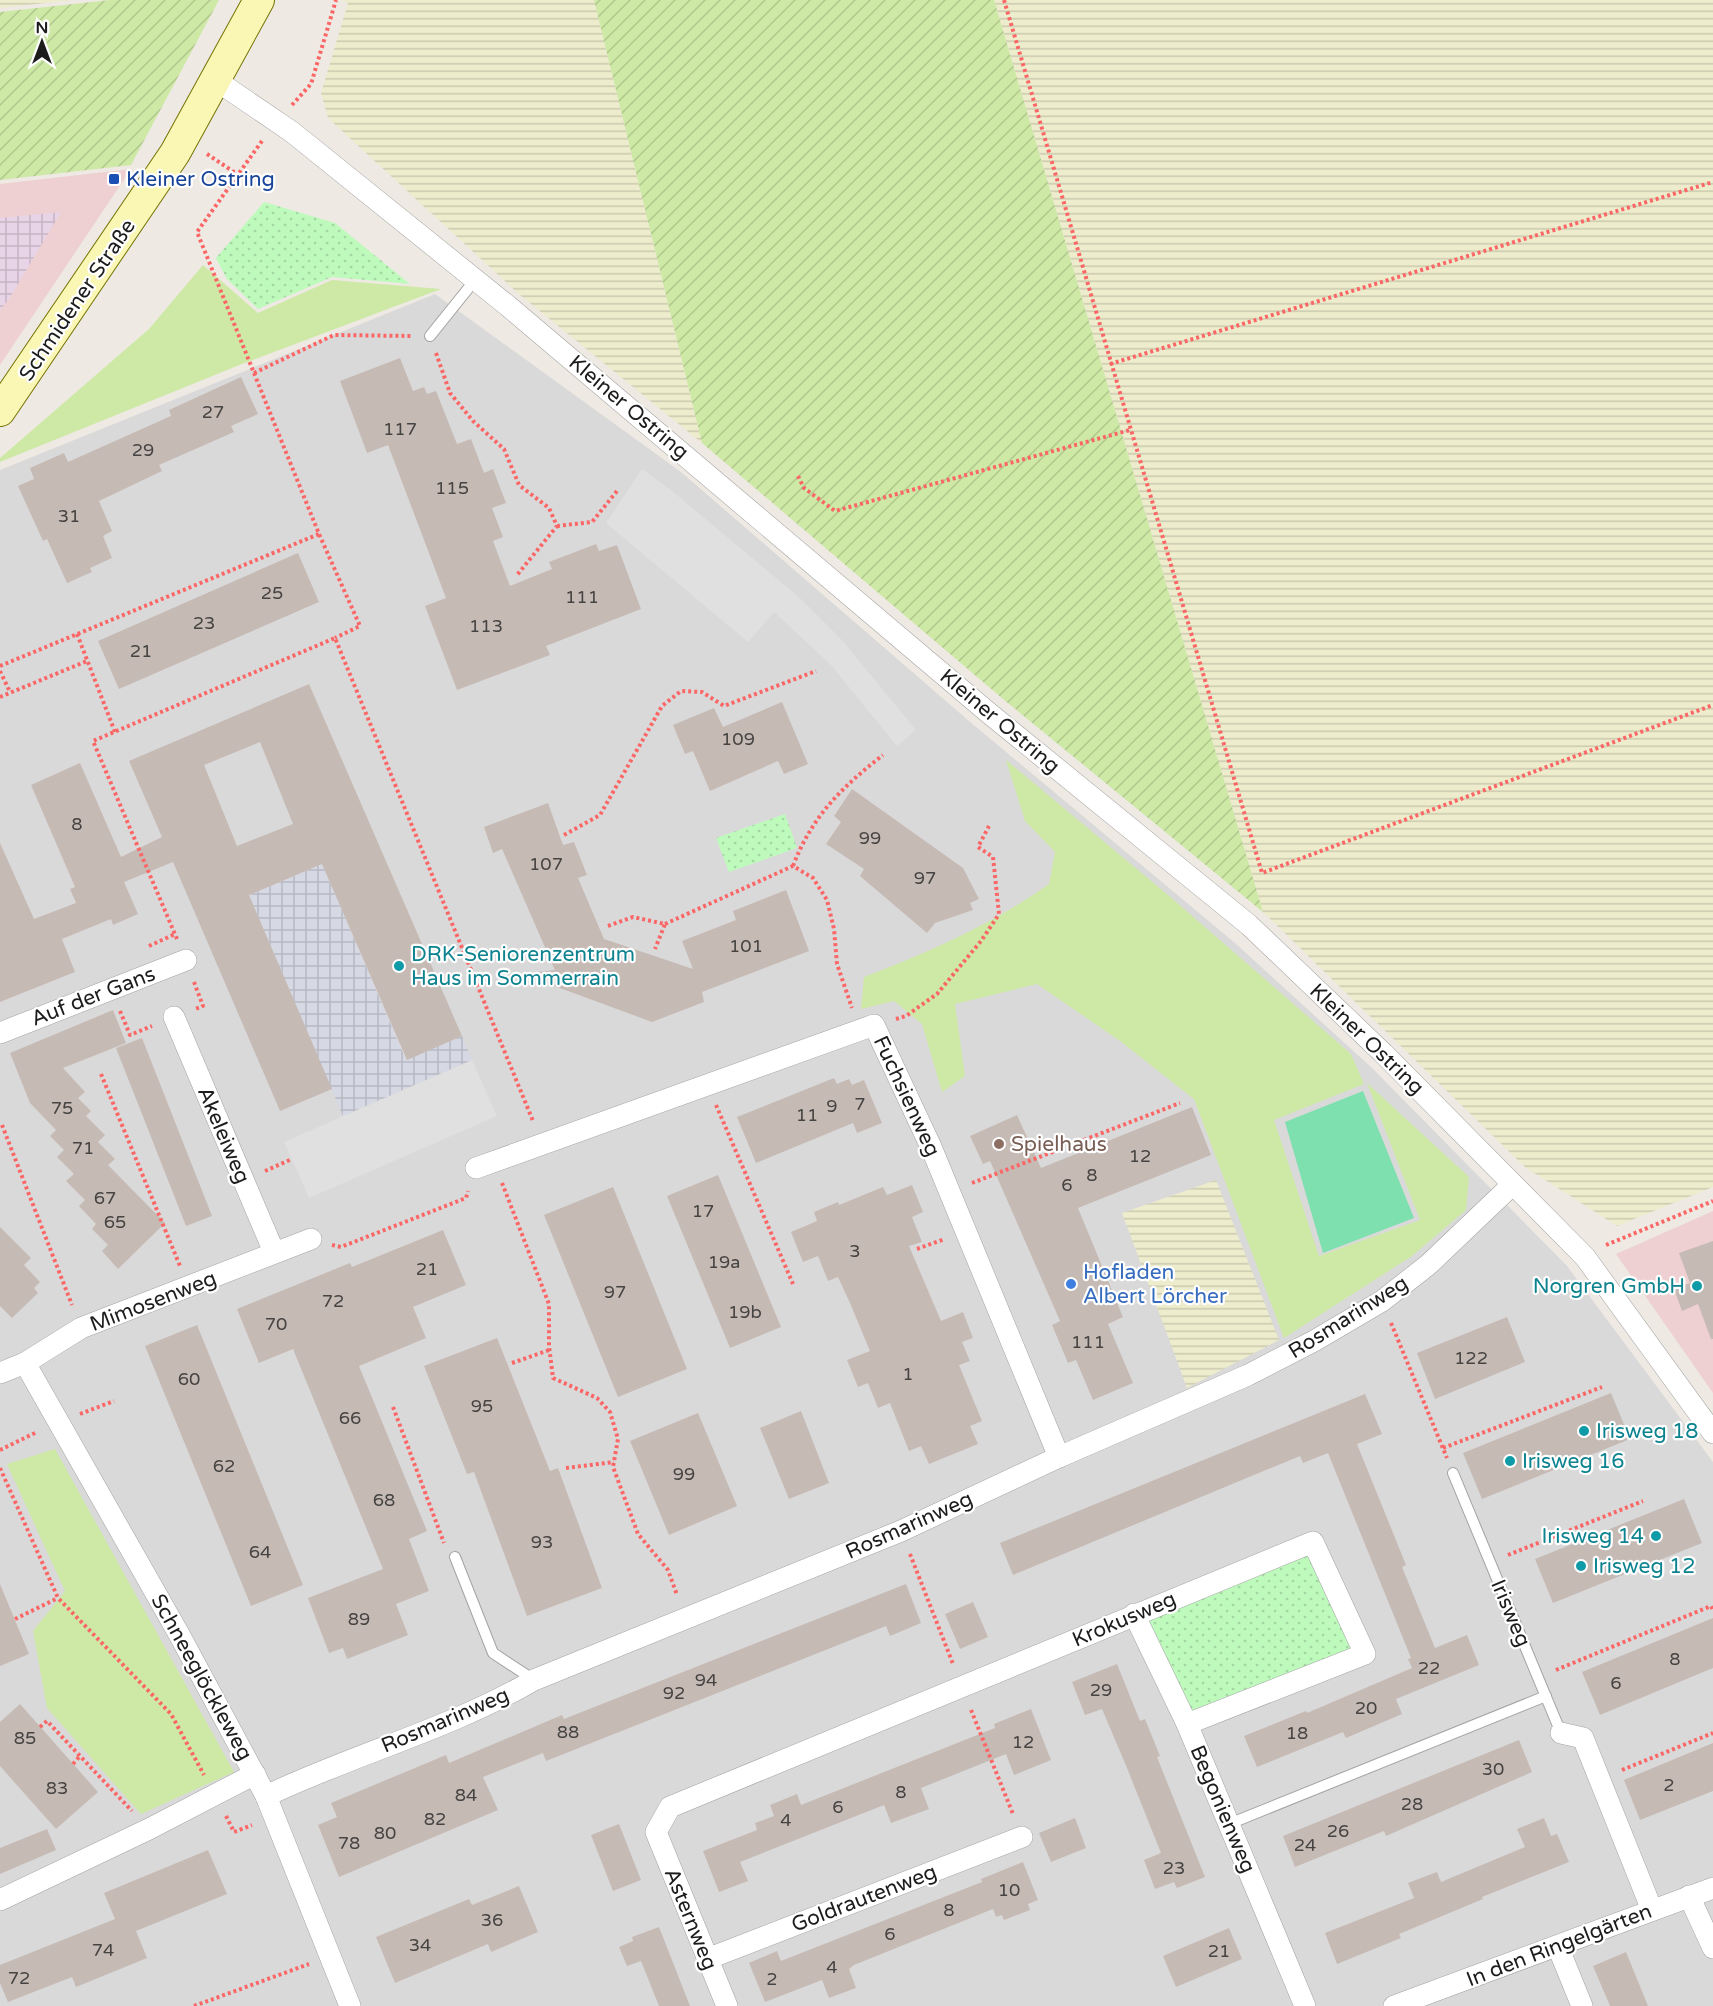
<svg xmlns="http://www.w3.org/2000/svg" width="1713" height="2006" font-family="'Varela Round',sans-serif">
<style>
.residential{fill:#dad9d9}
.commercial{fill:#efd0d2}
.industrial{fill:url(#industrial-grid)}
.farmland{fill:url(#farmland-rules)}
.grass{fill:#cee9a6}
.park{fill:url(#park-dots)}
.garden{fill:url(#garden-furrows)}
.pitch{fill:#7edfaf}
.parking{fill:#e0e0e0}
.plaza{fill:url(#plaza-grid)}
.building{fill:#c6bab5;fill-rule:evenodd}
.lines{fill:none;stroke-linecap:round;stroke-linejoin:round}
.service-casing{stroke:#a3a3a3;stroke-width:12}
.minor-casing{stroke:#a3a3a3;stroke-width:22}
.secondary-casing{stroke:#737303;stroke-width:32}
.path{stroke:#fb6666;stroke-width:4;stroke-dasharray:3 3;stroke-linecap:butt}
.service{stroke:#fff;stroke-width:10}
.minor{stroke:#fff;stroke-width:21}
.secondary{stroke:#faf6b4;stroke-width:30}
.transit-dot{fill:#1a4fb4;stroke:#fff;stroke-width:2}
.culture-dot{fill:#0f9aa8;stroke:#fff;stroke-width:2}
.education-dot{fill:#8d6e63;stroke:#fff;stroke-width:2}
.shop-dot{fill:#3f7fe0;stroke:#fff;stroke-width:2}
.labels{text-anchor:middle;stroke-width:4.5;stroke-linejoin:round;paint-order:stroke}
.number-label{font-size:18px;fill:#464442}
.transit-label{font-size:21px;fill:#164399;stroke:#fff;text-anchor:start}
.street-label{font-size:21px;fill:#1c1c1c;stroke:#fff}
.culture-label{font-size:21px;fill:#0d838f;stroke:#fff;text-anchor:start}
.education-label{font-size:21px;fill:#785e54;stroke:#fff;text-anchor:start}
.shop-label{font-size:21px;fill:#366cbe;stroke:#fff;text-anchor:start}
</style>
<defs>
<pattern id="industrial-grid" width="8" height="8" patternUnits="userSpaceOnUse" patternTransform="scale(1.5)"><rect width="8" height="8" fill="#e7d4e6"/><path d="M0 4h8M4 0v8" fill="none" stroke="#c6b5c5"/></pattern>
<pattern id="farmland-rules" width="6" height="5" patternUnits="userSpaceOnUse" patternTransform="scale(1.5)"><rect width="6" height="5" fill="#edeccc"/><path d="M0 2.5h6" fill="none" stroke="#cbcaaf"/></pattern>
<pattern id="park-dots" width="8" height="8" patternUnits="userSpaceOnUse" patternTransform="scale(1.5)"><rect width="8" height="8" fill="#bffabd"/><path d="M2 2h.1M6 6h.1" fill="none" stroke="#a4d6a2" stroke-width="1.8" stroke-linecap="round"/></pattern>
<pattern id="garden-furrows" width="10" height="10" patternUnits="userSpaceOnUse" patternTransform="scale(1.5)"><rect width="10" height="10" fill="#cee9a6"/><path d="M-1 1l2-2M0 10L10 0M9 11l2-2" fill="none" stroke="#b0c78e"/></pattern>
<pattern id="plaza-grid" width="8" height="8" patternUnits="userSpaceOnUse" patternTransform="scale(1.5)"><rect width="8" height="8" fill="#d6d8e4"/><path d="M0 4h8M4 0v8" fill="none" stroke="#b7b9c3"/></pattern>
</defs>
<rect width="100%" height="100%" fill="#eee9e2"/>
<path class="residential" d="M435,294L681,472L969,721L1235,943L1372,1068L1567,1266L1713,1462V2006H0V470Z"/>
<g class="commercial">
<path d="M131,169L0,365V184Z"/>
<path d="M1713,1211V1393L1616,1254Z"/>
</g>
<path class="industrial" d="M61,212L9,299L0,310V218Z"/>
<g class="farmland">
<path d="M0,0H72L0,8Z"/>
<path d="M341,0H594L702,443L520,295L328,118L321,93L348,3Z"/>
<path d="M994,0H1713V1187L1617,1226L1525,1167L1263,912Z"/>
<path d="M1216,1180L1279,1340L1187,1388L1122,1213Z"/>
</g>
<g class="grass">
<path d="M203,265L258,313L332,280L441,289L242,364L0,462V458L149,329Z"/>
<path d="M1006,760L1168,895L1351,1054L1364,1084L1274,1120L1319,1256L1420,1220L1367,1083L1469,1177L1466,1210L1412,1256L1284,1338L1194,1099L1120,1041L1037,984L955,1004L965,1076L942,1092L922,1024L894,1001L861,1009L864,977C929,952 991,925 1049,884L1055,852L1025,821Z"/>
<path d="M55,1449L234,1772L141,1814L47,1708L33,1631L65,1591L7,1464Z"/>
</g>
<g class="park">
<path d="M264,202L335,223L410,284L332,277L258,309L227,279L216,258Z"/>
<path d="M785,814L797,848L729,872L716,838Z"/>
<path d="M1313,1542L1365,1654L1187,1724L1134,1614Z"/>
</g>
<g class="garden">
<path d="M110,0H219L131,165L0,180V12Z"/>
<path d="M594,0H994L1263,912L1003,699L702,443Z"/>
</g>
<path class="pitch" d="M1363,1091L1414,1218L1323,1253L1285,1122Z"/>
<g class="parking">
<path d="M642,469L672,491L801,599L841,639L916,730L897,746L831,665L774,612L748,642L606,523Z"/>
<path d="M472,1060L497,1116L309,1198L284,1142Z"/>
</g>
<path class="plaza" d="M322,864L406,1060L462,1036L472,1060L343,1116L249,895Z"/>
<g class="building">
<path d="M400,358L413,391L424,387L427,394L436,391L457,444L471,439L484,473L493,469L506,503L492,508L503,537L493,541L510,586L552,569L549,562L596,544L599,551L617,545L641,609L546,646L550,655L457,690L425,606L446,598L388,445L367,453L340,381Z"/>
<path d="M241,377L258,414L231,426L234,432L159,465L162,471L99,501L112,531L103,536L112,558L90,568L92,572L67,583L47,539L43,541L18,486L34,479L30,468L64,453L68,462L171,416L169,410Z"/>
<path d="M298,553L319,602L119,689L98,641Z"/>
<path d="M309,684L462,1036L407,1060L322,864L249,895L332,1089L280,1111L173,862L124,882L138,914L113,925L111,919L62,939L75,972L0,1002V843L34,919L76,903L70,889L75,887L31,785L80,763L121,857L162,837L129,761ZM260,742L293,824L237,846L204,765Z"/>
<path d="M782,702L808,764L784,774L778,761L710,791L693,751L685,754L673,725L714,708L723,727Z"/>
<path d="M852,789L963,868L979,899L970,903L973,910L935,923L927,933L860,876L864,869L826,844L841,822L834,816Z"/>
<path d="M548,803L563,845L574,842L587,875L578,878L604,939L693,969L682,941L736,920L733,911L786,890L809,951L702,992L704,1002L652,1022L522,974L555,970L502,849L493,853L484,827Z"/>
<path d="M113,1010L126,1043L63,1068L85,1092L78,1098L91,1111L86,1116L105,1135L98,1142L115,1159L108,1165L165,1223L118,1269L102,1251L108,1245L92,1229L96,1224L79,1206L85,1200L66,1181L74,1174L57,1157L64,1150L50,1136L56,1130L30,1103L10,1053Z"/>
<path d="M142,1038L212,1216L186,1226L116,1048Z"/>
<path d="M834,1078L837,1084L849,1079L852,1085L864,1080L882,1123L857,1133L853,1123L756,1163L737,1117Z"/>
<path d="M1192,1107L1211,1155L1078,1208L1123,1317L1108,1324L1133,1383L1093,1400L1076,1360L1068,1363L1052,1325L1060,1321L990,1161L983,1164L970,1136L1017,1115L1041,1168Z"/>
<path d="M718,1175L781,1327L730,1348L667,1196Z"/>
<path d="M912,1185L923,1212L912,1217L922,1242L909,1246L941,1321L963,1312L973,1338L962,1342L970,1361L959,1365L982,1421L970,1426L978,1444L929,1464L921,1446L909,1451L890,1403L878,1408L868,1383L858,1387L847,1360L870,1351L850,1303L838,1277L828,1281L818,1256L803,1262L791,1232L817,1221L814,1212L838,1202L839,1205L883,1187L887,1195Z"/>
<path d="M613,1187L687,1369L618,1397L544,1215Z"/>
<path d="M0,1227L31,1258L24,1265L40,1282L34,1288L38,1293L12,1318L0,1306Z"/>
<path d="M443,1230L466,1285L413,1307L426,1338L359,1366L427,1531L409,1539L429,1591L396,1604L408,1635L347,1659L343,1648L329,1653L308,1598L383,1569L293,1349L259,1363L237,1309L350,1263L352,1267Z"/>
<path d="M1713,1241V1339H1711L1698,1304L1682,1311L1674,1289L1690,1283L1679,1253Z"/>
<path d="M1507,1317L1525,1362L1435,1399L1417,1353Z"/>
<path d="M197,1325L303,1585L251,1606L145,1346Z"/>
<path d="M497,1338L550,1471L558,1468L602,1588L527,1616L474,1472L467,1474L424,1366Z"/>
<path d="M1611,1393L1630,1439L1482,1499L1463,1453Z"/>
<path d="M1365,1394L1382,1434L1357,1444L1406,1565L1402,1567L1435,1648L1467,1635L1479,1665L1396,1699L1402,1714L1346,1738L1343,1732L1257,1767L1244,1736L1306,1711L1307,1713L1412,1668L1408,1659L1411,1658L1328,1453L1303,1463L1300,1456L1013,1575L1000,1543Z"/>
<path d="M801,1411L829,1483L789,1499L760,1428Z"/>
<path d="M698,1413L737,1506L669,1535L630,1441Z"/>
<path d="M1684,1499L1702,1543L1553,1603L1535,1559Z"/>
<path d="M0,1584L29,1654L0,1666Z"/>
<path d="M906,1584L921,1623L890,1636L886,1626L546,1761L543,1753L483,1777L498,1810L339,1877L318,1825L337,1817L331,1803L446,1755L449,1763L562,1715L564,1719Z"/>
<path d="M973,1602L988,1637L960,1649L945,1614Z"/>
<path d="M1713,1618V1668L1600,1715L1582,1672Z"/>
<path d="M1117,1664L1140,1721L1145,1719L1160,1756L1157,1757L1205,1877L1177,1888L1174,1882L1155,1889L1144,1860L1161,1853L1127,1768L1102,1709L1085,1715L1072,1682Z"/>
<path d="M20,1704L98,1792L56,1829L0,1766V1722Z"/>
<path d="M1031,1709L1051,1760L1014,1775L1006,1754L921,1788L929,1809L891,1823L884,1805L740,1862L748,1881L719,1892L703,1851L757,1830L755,1823L774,1816L770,1805L797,1794L801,1805L995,1728L994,1724Z"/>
<path d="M1519,1740L1532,1772L1386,1836L1384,1831L1295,1867L1283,1836Z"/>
<path d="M1713,1743V1791L1640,1820L1624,1780Z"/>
<path d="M1075,1818L1086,1848L1051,1862L1039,1833Z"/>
<path d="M1544,1818L1551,1836L1557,1834L1569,1862L1482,1897L1483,1899L1399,1934L1401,1938L1337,1964L1325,1933L1414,1898L1408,1883L1437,1872L1441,1882L1525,1847L1517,1829Z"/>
<path d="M619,1824L641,1880L613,1891L591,1835Z"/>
<path d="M47,1829L56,1850L0,1874V1848Z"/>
<path d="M208,1850L227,1894L136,1931L147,1958L76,1987L72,1977L8,2002L0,1983V1965L115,1919L104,1893Z"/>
<path d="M1023,1862L1038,1900L1028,1904L1030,1910L1004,1920L1002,1915L996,1917L993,1909L854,1965L849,1969L856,1988L829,1998L822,1980L765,2002L749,1963L777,1951L781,1961L982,1882L981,1879Z"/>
<path d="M519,1886L538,1932L491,1952L488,1944L395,1983L376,1937L469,1899L472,1905Z"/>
<path d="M659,1927L690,2006H659L641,1961L627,1966L619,1947L633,1941L632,1937Z"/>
<path d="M1229,1928L1242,1959L1176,1987L1163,1956Z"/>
<path d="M1626,1952L1648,2006H1610L1593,1966Z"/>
</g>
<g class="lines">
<defs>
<g id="service">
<path d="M430,336L475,280"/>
<path d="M1453,1473L1561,1733"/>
<path d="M455,1557L493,1653L534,1680"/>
<path d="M1229,1824L1546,1696"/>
</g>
<g id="minor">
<path d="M217,81L292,132L508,306L990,714L1249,925L1384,1054L1585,1257L1713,1433"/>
<path d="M174,1017L274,1252"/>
<path d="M0,1033L186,960"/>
<path d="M476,1168L874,1025L931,1147L1059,1457"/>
<path d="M25,1363L180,1636L266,1796L350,2006"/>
<path d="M0,1373L25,1363L81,1328L311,1239"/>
<path d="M1134,1614L1187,1724L1305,2006"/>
<path d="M1561,1733L1583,1738L1652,1910"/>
<path d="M266,1796C354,1754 450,1729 534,1680L901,1531L1059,1457L1248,1375L1314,1341L1382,1301L1428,1265L1512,1185"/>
<path d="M1689,1896L1713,1948"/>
<path d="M0,1900L149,1829L255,1774"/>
<path d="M1558,1947L1582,2006"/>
<path d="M707,1959L1022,1837"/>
<path d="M727,2006L656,1832L670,1807L1313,1542L1365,1654L1187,1724"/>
<path d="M1394,2006L1713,1888"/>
</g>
<path id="secondary" d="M0,411L175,153L259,0"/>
</defs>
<use href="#service" class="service-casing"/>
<use href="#minor" class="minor-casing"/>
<use href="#secondary" class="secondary-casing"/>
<g class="path">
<path d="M1004,0L1262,873L1713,705"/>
<path d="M292,105L311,84L336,0"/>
<path d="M262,141L197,232L319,534L360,626L335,638"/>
<path d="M207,154L237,174"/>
<path d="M436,353L450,393L473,421L504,449L519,485L549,508L557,526L517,575"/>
<path d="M1110,364L1713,182"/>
<path d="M254,373L334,335L413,336"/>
<path d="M798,476L804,488L835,511L1130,430"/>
<path d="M557,526L592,522L617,491"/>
<path d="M77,634L115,732"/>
<path d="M0,666L319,534"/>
<path d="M0,671L10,692"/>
<path d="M0,697L87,661"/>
<path d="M564,835L600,815L662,706L681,691L702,692L724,706L816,671"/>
<path d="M793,866C812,816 842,787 883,755"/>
<path d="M665,924L793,866L813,878L827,900L834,929L837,964L852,1008"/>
<path d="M608,926L633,917L665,924L655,949"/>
<path d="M177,939L93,741L335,638L533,1121"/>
<path d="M149,946L175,934"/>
<path d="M194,982L203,1006L195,1009"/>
<path d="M120,1011L130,1035L152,1026"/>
<path d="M896,1019L906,1016L937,994L981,941L999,914L993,857L978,847L989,826"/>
<path d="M101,1074L180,1266"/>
<path d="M716,1105L793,1284"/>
<path d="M2,1125L72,1305"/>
<path d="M265,1171L292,1159"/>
<path d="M502,1183L549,1304V1346L553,1378L597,1398L610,1412L618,1439L613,1467L638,1534L668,1570L677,1595"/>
<path d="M972,1183L1180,1103"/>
<path d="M332,1245L341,1247L466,1198L468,1191"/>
<path d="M1606,1245L1713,1201"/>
<path d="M917,1249L945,1239"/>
<path d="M1391,1323L1447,1458"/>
<path d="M512,1363L549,1350"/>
<path d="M393,1407L444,1543"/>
<path d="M80,1414L114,1401"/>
<path d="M1443,1448L1602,1387"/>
<path d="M0,1450L37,1432"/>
<path d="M0,1468L58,1598L171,1714L204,1775"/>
<path d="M566,1468L614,1462"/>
<path d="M910,1554L953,1664"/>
<path d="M1508,1555L1643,1501"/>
<path d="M15,1619L58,1598"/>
<path d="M1556,1670L1711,1606L1713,1610"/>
<path d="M971,1710L1013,1814"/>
<path d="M40,1727L47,1721L132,1811"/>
<path d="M73,1764L79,1757"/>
<path d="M1622,1770L1713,1733"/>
<path d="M226,1816L234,1832L252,1825"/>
<path d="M194,2006L309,1964"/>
</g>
<use href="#service" class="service"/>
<use href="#minor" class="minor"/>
<use href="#secondary" class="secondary"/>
</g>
<rect class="transit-dot" x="108" y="173" width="12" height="12" rx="3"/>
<g class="culture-dot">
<circle cx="399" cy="966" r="6"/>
<circle cx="1697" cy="1286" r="6"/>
<circle cx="1584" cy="1431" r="6"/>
<circle cx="1510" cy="1461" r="6"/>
<circle cx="1656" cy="1536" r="6"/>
<circle cx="1581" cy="1566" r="6"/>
</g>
<circle class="education-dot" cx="999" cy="1144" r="6"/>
<circle class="shop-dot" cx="1071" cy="1284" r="6"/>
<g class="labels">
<g class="number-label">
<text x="213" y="418">27</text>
<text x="400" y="435">117</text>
<text x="143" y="456">29</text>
<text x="452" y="494">115</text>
<text x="69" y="522">31</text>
<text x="272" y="599">25</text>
<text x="582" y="603">111</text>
<text x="204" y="629">23</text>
<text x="486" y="632">113</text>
<text x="141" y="657">21</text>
<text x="738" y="745">109</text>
<text x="77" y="830">8</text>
<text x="870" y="844">99</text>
<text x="546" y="870">107</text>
<text x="925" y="884">97</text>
<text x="746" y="952">101</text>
<text x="860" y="1110">7</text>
<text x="832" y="1112">9</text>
<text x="62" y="1114">75</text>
<text x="807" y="1121">11</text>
<text x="83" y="1154">71</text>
<text x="1140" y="1162">12</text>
<text x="1092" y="1181">8</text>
<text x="1067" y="1191">6</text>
<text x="105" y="1204">67</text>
<text x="703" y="1217">17</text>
<text x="115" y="1228">65</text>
<text x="855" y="1257">3</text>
<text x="724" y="1268">19a</text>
<text x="427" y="1275">21</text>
<text x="615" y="1298">97</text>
<text x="333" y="1307">72</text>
<text x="745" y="1318">19b</text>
<text x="276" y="1330">70</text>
<text x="1088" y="1348">111</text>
<text x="1471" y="1364">122</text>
<text x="908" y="1380">1</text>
<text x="189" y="1385">60</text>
<text x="482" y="1412">95</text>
<text x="350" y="1424">66</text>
<text x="224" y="1472">62</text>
<text x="684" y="1480">99</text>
<text x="384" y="1506">68</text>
<text x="542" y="1548">93</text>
<text x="260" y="1558">64</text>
<text x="359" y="1625">89</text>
<text x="1675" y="1665">8</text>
<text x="1429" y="1674">22</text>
<text x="706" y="1686">94</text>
<text x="1616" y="1689">6</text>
<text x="1101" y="1696">29</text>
<text x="674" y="1699">92</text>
<text x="1366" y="1714">20</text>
<text x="568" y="1738">88</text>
<text x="1297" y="1739">18</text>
<text x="25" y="1744">85</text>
<text x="1023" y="1748">12</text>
<text x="1493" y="1775">30</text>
<text x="1669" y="1791">2</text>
<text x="57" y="1794">83</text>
<text x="901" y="1798">8</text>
<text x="466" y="1801">84</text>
<text x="1412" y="1810">28</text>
<text x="838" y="1813">6</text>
<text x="435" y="1825">82</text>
<text x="786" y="1826">4</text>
<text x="1338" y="1837">26</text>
<text x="385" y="1839">80</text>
<text x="349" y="1849">78</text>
<text x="1305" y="1851">24</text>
<text x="1174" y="1874">23</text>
<text x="1009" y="1896">10</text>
<text x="949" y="1916">8</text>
<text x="492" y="1926">36</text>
<text x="890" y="1940">6</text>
<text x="420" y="1951">34</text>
<text x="103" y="1956">74</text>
<text x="1219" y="1957">21</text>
<text x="832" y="1973">4</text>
<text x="19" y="1984">72</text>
<text x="772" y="1985">2</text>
</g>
<g class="transit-label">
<text x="126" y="186">Kleiner Ostring</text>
</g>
<g class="street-label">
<text transform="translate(77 300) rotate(-56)" y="7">Schmidener Straße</text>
<text transform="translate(629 407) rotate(40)" y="7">Kleiner Ostring</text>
<text transform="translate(1000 721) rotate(40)" y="7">Kleiner Ostring</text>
<text transform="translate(93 996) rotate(-21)" y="7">Auf der Gans</text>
<text transform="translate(1367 1039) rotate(44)" y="7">Kleiner Ostring</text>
<text transform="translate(907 1096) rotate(65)" y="7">Fuchsienweg</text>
<text transform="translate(224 1135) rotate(67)" y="7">Akeleiweg</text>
<text transform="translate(153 1301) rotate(-21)" y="7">Mimosenweg</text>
<text transform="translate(1348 1317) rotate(-32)" y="7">Rosmarinweg</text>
<text transform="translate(909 1525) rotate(-24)" y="7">Rosmarinweg</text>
<text transform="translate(1511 1613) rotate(67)" y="7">Irisweg</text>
<text transform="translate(1124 1619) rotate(-23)" y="7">Krokusweg</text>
<text transform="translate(202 1677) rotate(61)" y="7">Schneeglöckleweg</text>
<text transform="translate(445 1720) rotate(-23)" y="7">Rosmarinweg</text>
<text transform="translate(1223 1809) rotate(67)" y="7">Begonienweg</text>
<text transform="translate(864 1898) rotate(-21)" y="7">Goldrautenweg</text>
<text transform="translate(691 1919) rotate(68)" y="7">Asternweg</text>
<text transform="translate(1559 1945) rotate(-21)" y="7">In den Ringelgärten</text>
</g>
<g class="culture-label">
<text x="411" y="961">DRK-Seniorenzentrum<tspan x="411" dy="24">Haus im Sommerrain</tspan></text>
<text x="1685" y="1293" text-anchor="end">Norgren GmbH</text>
<text x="1596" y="1438">Irisweg 18</text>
<text x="1522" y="1468">Irisweg 16</text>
<text x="1644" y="1543" text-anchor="end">Irisweg 14</text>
<text x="1593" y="1573">Irisweg 12</text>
</g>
<g class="education-label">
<text x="1011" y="1151">Spielhaus</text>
</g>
<g class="shop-label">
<text x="1083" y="1279">Hofladen<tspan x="1083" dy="24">Albert Lörcher</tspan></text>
</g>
</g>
<g transform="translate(42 42)" stroke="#ffffff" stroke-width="4.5" paint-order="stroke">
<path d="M0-4.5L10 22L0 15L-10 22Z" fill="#1c1c1c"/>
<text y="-9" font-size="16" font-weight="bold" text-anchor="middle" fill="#1c1c1c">N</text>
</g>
</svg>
